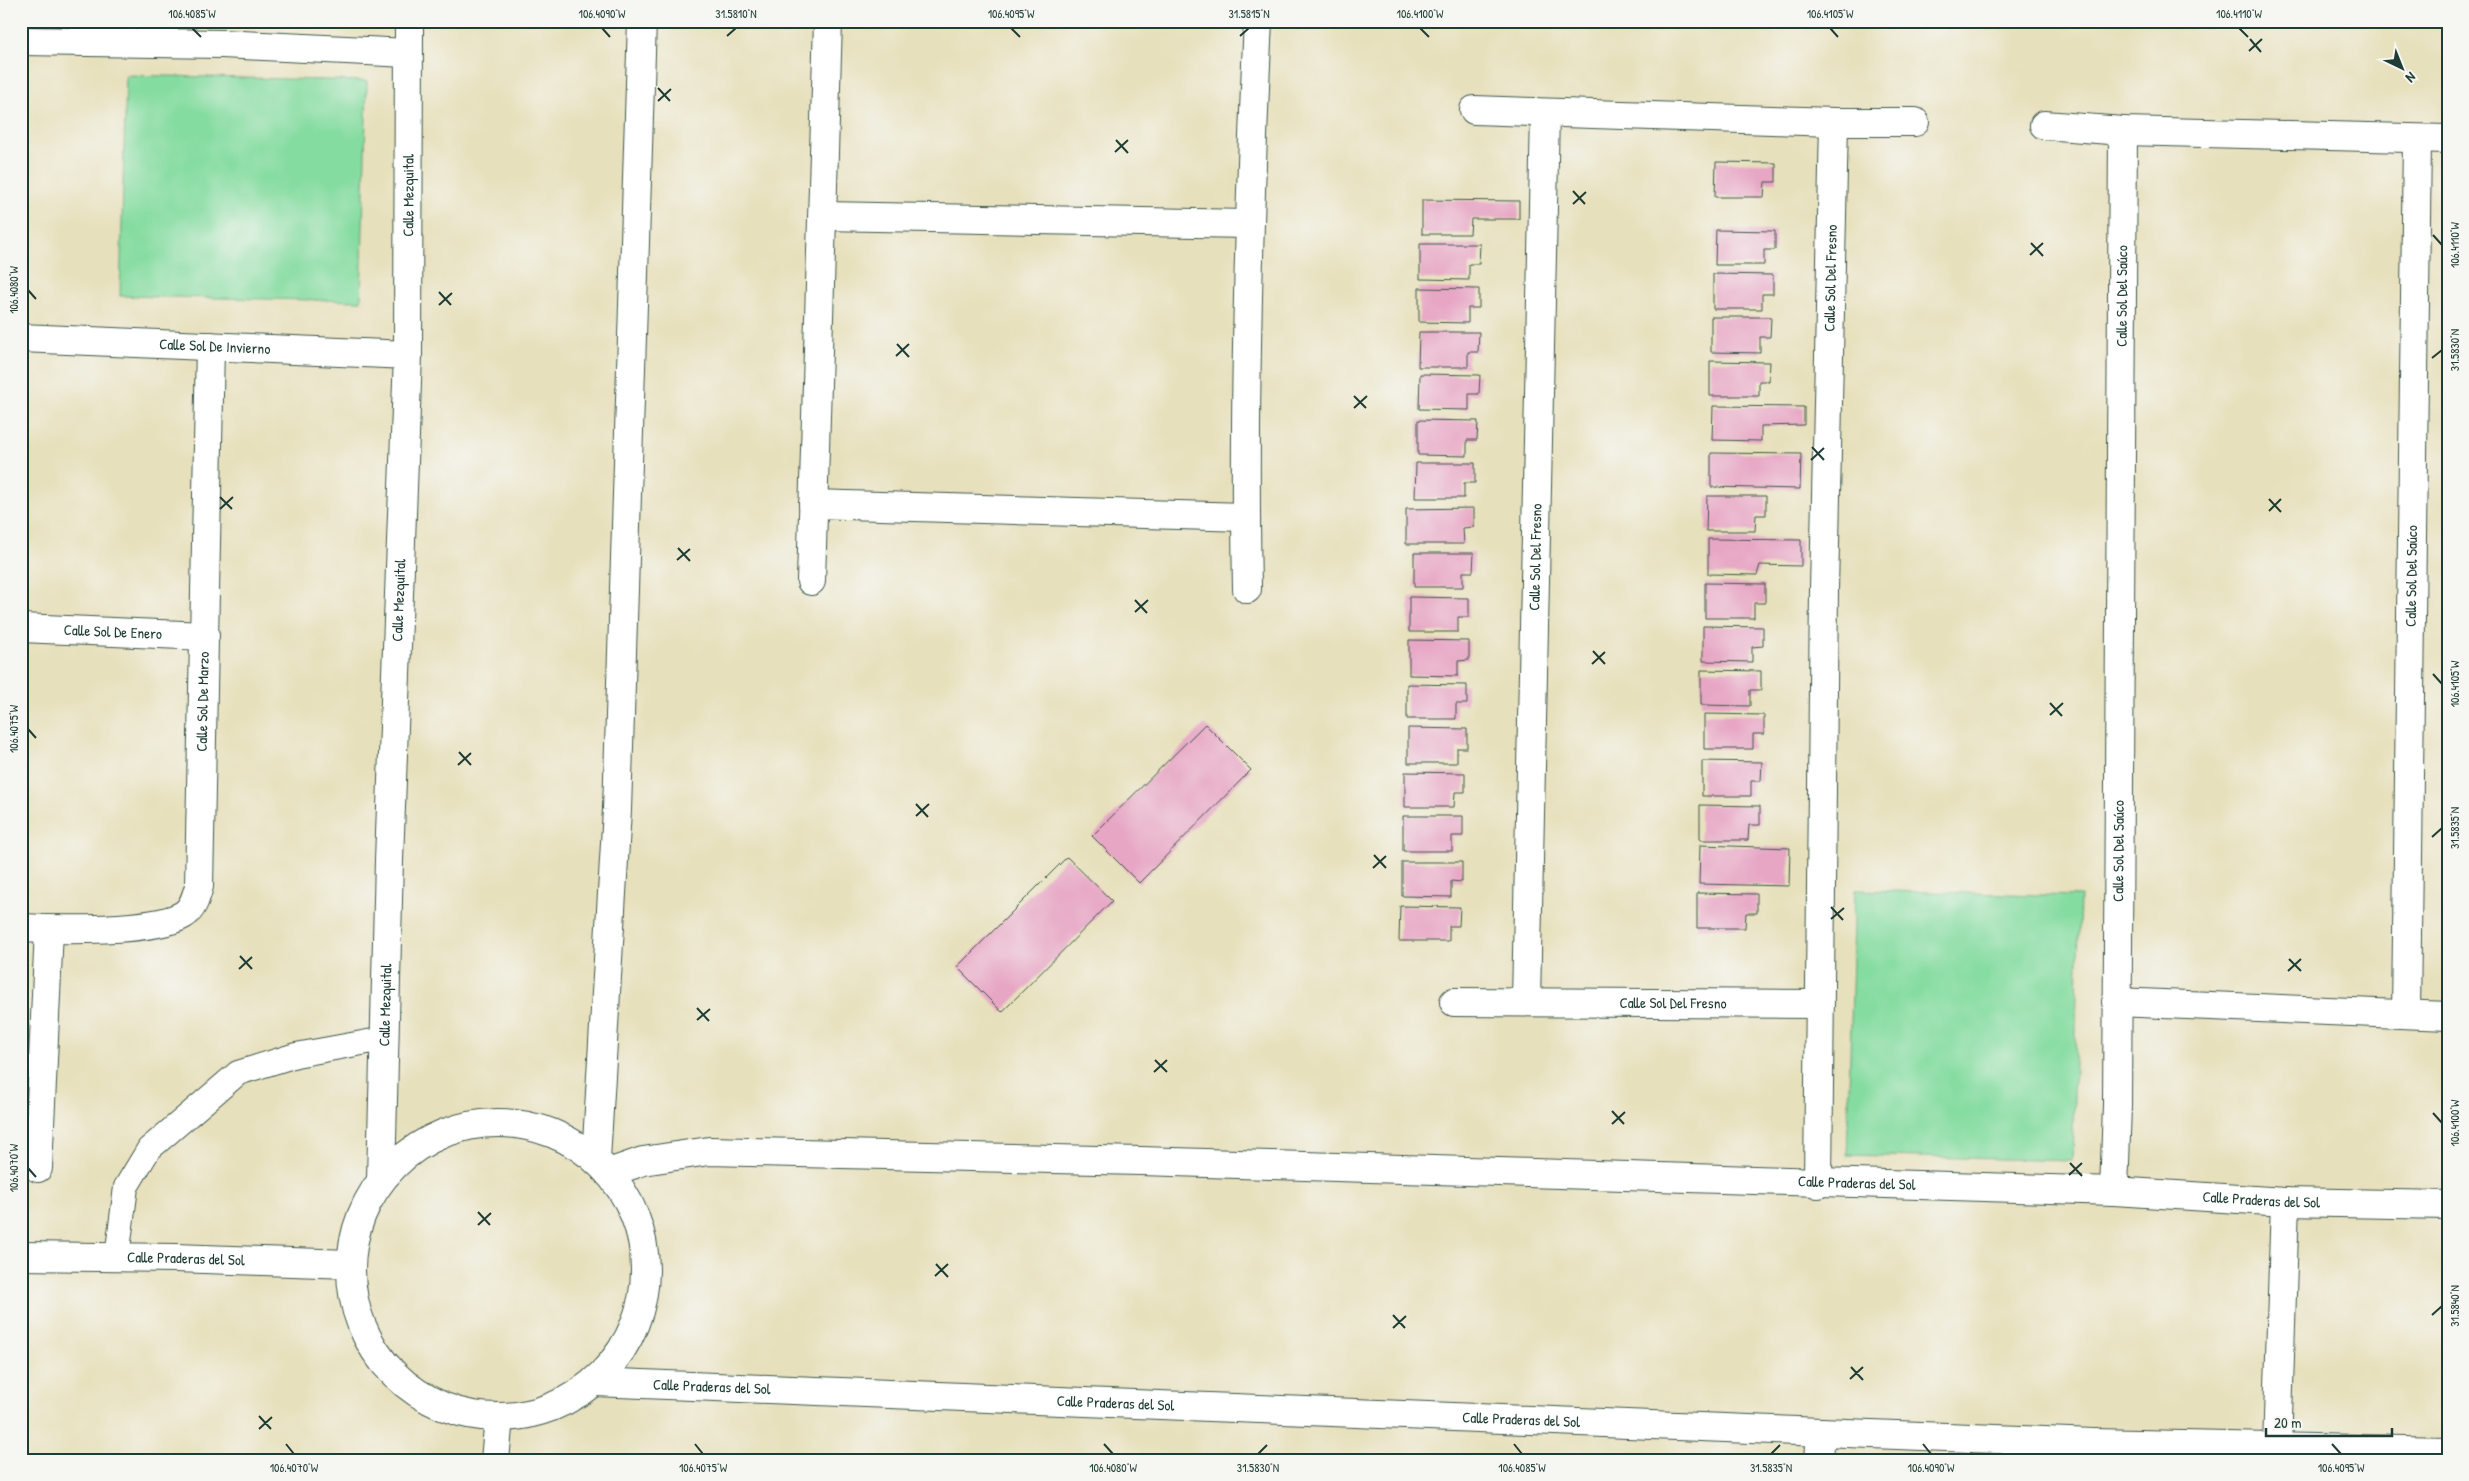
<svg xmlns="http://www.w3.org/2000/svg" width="2469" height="1481" font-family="'Patrick Hand',sans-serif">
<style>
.green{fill:#85dca0;stroke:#528c6a}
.building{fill:#e7a6c4}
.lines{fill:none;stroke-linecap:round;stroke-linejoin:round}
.service-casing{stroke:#3d5548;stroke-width:26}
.minor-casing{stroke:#3d5548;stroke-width:30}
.tertiary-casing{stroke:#3d5548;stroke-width:30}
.service{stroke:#fff;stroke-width:24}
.minor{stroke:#fff;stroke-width:28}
.tertiary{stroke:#fff;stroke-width:28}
.ticks{fill:none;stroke:#1f3d34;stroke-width:2}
.labels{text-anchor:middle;stroke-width:4;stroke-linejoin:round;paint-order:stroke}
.street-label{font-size:15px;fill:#1f3d34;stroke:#f6f6f2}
.neatline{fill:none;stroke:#1f3d34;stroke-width:2}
.ticks-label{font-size:12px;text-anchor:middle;fill:#1f3d34}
</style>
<rect width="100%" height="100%" fill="#f6f6f2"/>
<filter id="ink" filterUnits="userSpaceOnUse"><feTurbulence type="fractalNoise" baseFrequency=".02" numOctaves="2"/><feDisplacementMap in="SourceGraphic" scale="10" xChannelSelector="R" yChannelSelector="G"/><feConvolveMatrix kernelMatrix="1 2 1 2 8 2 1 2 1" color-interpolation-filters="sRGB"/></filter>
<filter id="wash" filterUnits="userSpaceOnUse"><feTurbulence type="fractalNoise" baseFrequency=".0096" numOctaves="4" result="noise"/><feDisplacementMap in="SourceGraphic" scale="20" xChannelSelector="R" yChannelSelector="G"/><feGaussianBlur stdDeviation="1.12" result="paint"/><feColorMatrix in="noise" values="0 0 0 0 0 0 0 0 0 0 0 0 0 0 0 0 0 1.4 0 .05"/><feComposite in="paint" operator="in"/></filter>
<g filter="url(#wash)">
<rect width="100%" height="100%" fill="#e7e0bc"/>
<g class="green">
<path d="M126,75L367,81L361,301L120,296Z"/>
<path d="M1855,890L2080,896L2072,1161L1847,1155Z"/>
</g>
<g id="blocks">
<g class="building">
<path d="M1716,162L1776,163V182H1765L1764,197H1715Z"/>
<path d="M1422,200L1519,201V219H1471L1470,234H1422Z"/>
<path d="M1716,230L1775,231V250H1764V265H1715Z"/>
<path d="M1420,244H1480L1479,264H1469V280L1420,279Z"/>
<path d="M1713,274L1773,275V294H1762V309H1713Z"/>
<path d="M1419,288L1479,289V308H1468V323L1419,322Z"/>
<path d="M1711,317H1771L1770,337H1760V353L1711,352Z"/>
<path d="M1419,332H1479L1478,352H1468V367H1418Z"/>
<path d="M1710,361L1770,362L1769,381H1759V396H1710Z"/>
<path d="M1420,374L1480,375L1479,394H1469V410L1419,409Z"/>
<path d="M1713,406L1804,407V425L1761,426V441L1712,440Z"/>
<path d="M1418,420L1478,421L1477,440H1467V456L1418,455Z"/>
<path d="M1711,453L1801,454L1800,489L1711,487Z"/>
<path d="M1416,463H1475V483H1464V498H1415Z"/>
<path d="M1707,496H1766V515H1756L1755,531H1706Z"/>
<path d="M1474,508V527L1463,528L1464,544H1406V509Z"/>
<path d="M1708,539L1801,540V566L1760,565L1757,575L1708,574Z"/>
<path d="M1414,553H1474L1473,572H1463V587H1414Z"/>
<path d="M1705,583L1765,584V603H1754V618H1705Z"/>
<path d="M1409,597L1469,598V617H1458V632H1409Z"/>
<path d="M1703,626L1763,627V646L1752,647V662L1703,661Z"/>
<path d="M1409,640L1469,641V660L1458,661V676L1409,675Z"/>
<path d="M1701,670L1761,671V690H1750V706L1701,705Z"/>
<path d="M1407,684L1467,685V704H1456V719H1407Z"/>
<path d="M1704,714L1764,715V734H1753V749H1704Z"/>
<path d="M1205,724L1251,770L1139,883L1092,836Z"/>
<path d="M1408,728L1467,729V748H1457V763H1408Z"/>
<path d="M1702,761L1762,762L1761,781H1751V796H1702Z"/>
<path d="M1405,772L1465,773V792H1455L1454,807H1405Z"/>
<path d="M1700,805L1760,806V825H1749L1748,840H1700Z"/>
<path d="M1403,816H1463V836H1452V851H1403Z"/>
<path d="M1700,845L1790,848L1789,886L1699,884Z"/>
<path d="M1067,857L1112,901L1002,1012L957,967Z"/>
<path d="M1402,862H1462V882L1451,881V897L1402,896Z"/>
<path d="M1697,893L1757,894V913H1746L1745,928H1697Z"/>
<path d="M1400,906L1460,907L1459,926H1449V941H1399Z"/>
</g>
</g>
</g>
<g filter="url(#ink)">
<use href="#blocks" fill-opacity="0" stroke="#3d5548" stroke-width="1"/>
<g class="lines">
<defs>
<path id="service" d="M117,1257L126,1187L149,1149L238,1073L296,1055L384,1039"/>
<g id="minor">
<path d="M21,41L222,44L408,53"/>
<path d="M1474,110L1834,122H1915"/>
<path d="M2044,125L2123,131L2448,139"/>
<path d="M823,216L1248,224"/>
<path id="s1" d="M21,338L408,355"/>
<path d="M813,504L1245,517"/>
<path d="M811,581L828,21"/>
<path d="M1247,589C1243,399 1249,210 1258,21"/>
<path id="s2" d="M21,628L205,636"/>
<path id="s3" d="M21,928C57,930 154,932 183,915C193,909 196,897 199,886L210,346"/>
<path id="s4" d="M1526,1001L1545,113"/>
<path id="s5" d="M1454,1002L1820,1004"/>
<path d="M2116,1002L2448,1016"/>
<path id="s6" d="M2406,1014L2417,139"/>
<path d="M38,1168L49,930"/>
<path id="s7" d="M1818,1184L1824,590L1834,122"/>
<path id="s8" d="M2114,1191L2117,1106L2123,131"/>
<path d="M1819,1460L1821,1432"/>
</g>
<g id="tertiary">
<circle cx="498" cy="1270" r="147"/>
<path d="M596,1159L617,810L642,21"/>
<path id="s9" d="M609,1173L643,1161L709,1151L1141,1161L2114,1191L2285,1202L2448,1205"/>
<path id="s10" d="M381,1179L389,860L408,355L409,21"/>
<path id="s11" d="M21,1256L175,1258L350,1264"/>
<path id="s12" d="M594,1382L2094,1443L2448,1451"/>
<path d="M2277,1448L2285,1202"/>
<path d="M495,1460L499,1417"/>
</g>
</defs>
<use href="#service" class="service-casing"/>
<use href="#minor" class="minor-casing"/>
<use href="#tertiary" class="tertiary-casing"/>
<use href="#service" class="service"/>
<use href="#minor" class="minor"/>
<use href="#tertiary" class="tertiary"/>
</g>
</g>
<path class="ticks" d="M192,28L201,37M602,28L610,37M1011,28L1020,37M1420,28L1429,37M1830,28L1838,37M2239,28L2248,37M727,36L736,28M1240,36L1249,28M2250,39L2261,52M2249,51L2262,39M658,88L670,101M658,101L671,89M1116,140L1128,153M1115,152L1128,140M1573,191L1585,204M1573,204L1586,192M2433,235L2442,245M2031,243L2043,256M2030,255L2043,243M28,290L36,299M439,292L451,305M439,305L452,293M897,344L909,357M896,356L909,344M2432,358L2442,350M1354,396L1366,408M1354,408L1367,396M1812,447L1824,460M1811,460L1824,448M220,497L232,509M2269,499L2281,512M220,509L233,497M2269,511L2281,499M678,548L690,561M677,560L690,549M1135,600L1147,613M1135,612L1148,600M1593,651L1605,664M1592,664L1605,652M2433,674L2442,684M2050,703L2062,716M2050,715L2063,703M28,729L36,738M459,752L471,765M458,765L471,753M916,804L928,817M916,816L929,804M2432,837L2442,828M1374,855L1386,868M1373,868L1386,856M1831,907L1843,920M1831,919L1844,908M240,956L252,969M2289,959L2301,971M239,969L252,957M2288,971L2301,959M697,1008L709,1021M697,1020L710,1009M1155,1060L1167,1072M1154,1072L1167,1060M1612,1111L1624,1124M2433,1113L2442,1123M1612,1124L1625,1112M2070,1163L2082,1176M28,1168L36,1177M2069,1175L2082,1163M478,1212L490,1225M478,1225L491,1213M936,1264L948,1277M935,1276L948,1264M1393,1315L1405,1328M2432,1315L2442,1306M1393,1328L1406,1316M1851,1367L1863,1380M1850,1379L1863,1367M259,1416L271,1429M259,1429L272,1417M286,1444L294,1454M695,1444L703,1454M1104,1444L1113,1454M1514,1444L1522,1454M1923,1444L1931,1454M2332,1444L2341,1454M1258,1454L1267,1445M1771,1454L1780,1445"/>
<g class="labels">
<g class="street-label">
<text dy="5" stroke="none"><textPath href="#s10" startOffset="984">Calle Mezquital</textPath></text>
<text dy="5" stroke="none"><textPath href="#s7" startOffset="906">Calle Sol Del Fresno</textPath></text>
<text dy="5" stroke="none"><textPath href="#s8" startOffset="895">Calle Sol Del Saúco</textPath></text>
<text dy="5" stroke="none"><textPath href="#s1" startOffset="194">Calle Sol De Invierno</textPath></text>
<text dy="5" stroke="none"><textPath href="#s4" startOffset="444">Calle Sol Del Fresno</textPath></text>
<text dy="5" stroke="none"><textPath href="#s6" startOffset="438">Calle Sol Del Saúco</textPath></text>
<text dy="5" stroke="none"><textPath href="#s10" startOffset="579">Calle Mezquital</textPath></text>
<text dy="5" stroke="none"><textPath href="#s2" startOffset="92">Calle Sol De Enero</textPath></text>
<text dy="5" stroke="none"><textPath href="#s3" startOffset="382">Calle Sol De Marzo</textPath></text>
<text dy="5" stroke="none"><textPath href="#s8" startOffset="340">Calle Sol Del Saúco</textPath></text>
<text dy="5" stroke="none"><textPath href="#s5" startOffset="219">Calle Sol Del Fresno</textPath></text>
<text dy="5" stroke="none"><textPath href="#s10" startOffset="174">Calle Mezquital</textPath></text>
<text dy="5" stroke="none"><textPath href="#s9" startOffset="1251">Calle Praderas del Sol</textPath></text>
<text dy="5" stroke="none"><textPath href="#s9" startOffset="1656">Calle Praderas del Sol</textPath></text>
<text dy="5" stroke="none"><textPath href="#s11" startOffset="165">Calle Praderas del Sol</textPath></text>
<text dy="5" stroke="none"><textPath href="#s12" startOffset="118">Calle Praderas del Sol</textPath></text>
<text dy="5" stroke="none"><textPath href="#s12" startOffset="522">Calle Praderas del Sol</textPath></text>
<text dy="5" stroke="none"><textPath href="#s12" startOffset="928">Calle Praderas del Sol</textPath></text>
</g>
</g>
<rect width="2469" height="1481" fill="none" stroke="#f6f6f2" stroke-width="55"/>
<g transform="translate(2402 68) rotate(137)" stroke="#f6f6f2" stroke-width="4" paint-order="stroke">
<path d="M0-4L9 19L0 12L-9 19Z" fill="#1f3d34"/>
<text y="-8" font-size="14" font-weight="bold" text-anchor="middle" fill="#1f3d34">N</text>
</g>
<path d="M2266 1428v8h126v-8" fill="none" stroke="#1f3d34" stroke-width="2.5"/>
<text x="2274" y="1428" font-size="15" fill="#1f3d34" stroke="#f6f6f2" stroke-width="4" paint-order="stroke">20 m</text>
<rect x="28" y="28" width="2414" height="1426" class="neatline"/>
<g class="ticks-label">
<text x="192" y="18">106.4085°W</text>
<text x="602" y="18">106.4090°W</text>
<text x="736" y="18">31.5810°N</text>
<text x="1011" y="18">106.4095°W</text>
<text x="1249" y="18">31.5815°N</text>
<text x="1420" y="18">106.4100°W</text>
<text x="1830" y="18">106.4105°W</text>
<text x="2239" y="18">106.4110°W</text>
<text transform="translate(2455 245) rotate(-90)" y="4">106.4110°W</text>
<text transform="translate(14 290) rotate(-90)" y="4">106.4080°W</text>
<text transform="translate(2455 350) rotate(-90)" y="4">31.5830°N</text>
<text transform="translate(2455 684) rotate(-90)" y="4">106.4105°W</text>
<text transform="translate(14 729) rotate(-90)" y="4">106.4075°W</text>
<text transform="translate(2455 828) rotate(-90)" y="4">31.5835°N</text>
<text transform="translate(2455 1123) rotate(-90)" y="4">106.4100°W</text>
<text transform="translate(14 1168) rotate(-90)" y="4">106.4070°W</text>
<text transform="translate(2455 1306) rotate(-90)" y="4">31.5840°N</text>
<text x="294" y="1472">106.4070°W</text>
<text x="703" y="1472">106.4075°W</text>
<text x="1113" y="1472">106.4080°W</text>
<text x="1258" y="1472">31.5830°N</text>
<text x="1522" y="1472">106.4085°W</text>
<text x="1771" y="1472">31.5835°N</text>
<text x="1931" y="1472">106.4090°W</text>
<text x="2341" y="1472">106.4095°W</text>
</g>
</svg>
